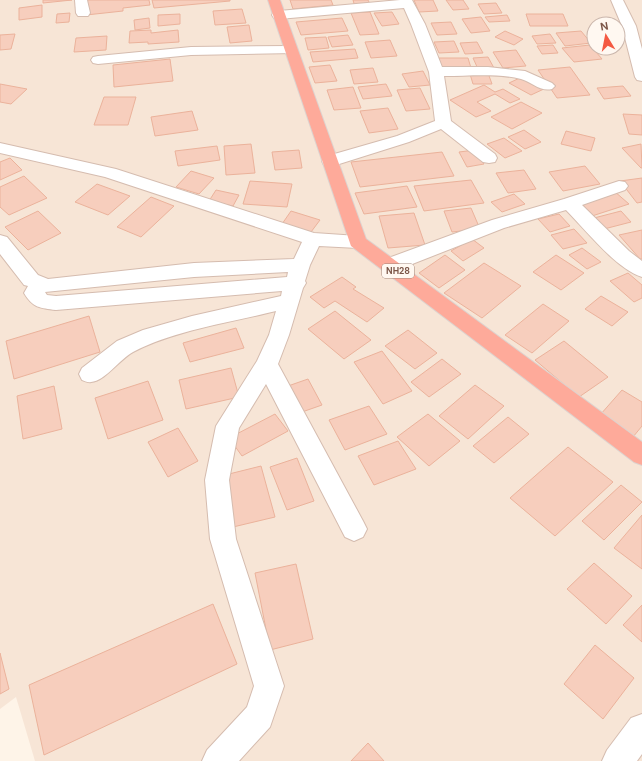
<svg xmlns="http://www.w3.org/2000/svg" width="642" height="761" font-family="'DM Sans',sans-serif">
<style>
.residential{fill:#f7e5d6;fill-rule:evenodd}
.building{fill:#f7cebd;stroke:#ebb29b}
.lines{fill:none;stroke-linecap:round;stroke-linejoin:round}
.minor-casing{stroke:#d5bcaf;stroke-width:2}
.highway-casing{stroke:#ddd3cf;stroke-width:2}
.minor{fill:#fff;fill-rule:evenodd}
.highway{fill:#feaa9a;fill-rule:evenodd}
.labels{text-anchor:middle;stroke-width:3;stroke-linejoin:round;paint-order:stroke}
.shield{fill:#fff8f1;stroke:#a3877b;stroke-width:1}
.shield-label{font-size:9px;font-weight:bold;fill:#7c5648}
</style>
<rect width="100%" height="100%" fill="#fef4e8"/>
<path class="residential" d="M0,0H642V44L639,53L642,64V761H35L16,697L0,709ZM594,24H618V48H594Z"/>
<g class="building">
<path d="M43,0H72L43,3Z"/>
<path d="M86,0H149L150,5L123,8V11L86,15Z"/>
<path d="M152,0H230V1L154,8Z"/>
<path d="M290,0H331L333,5L293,9Z"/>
<path d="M353,0H368L371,6L355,7Z"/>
<path d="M414,0H433L438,11L419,12Z"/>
<path d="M446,0H463L469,9L453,10Z"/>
<path d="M496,3L502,13L484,14L478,4Z"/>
<path d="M42,5V17L19,20V8Z"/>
<path d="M242,9L246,23L215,25L213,11Z"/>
<path d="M370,12L379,34L360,35L351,13Z"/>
<path d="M392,12L399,24L382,26L374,13Z"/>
<path d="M70,13L69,22L56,23L57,14Z"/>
<path d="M180,14V24L158,26V15Z"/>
<path d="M526,14H563L568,26H530Z"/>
<path d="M507,15L510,21L489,22L485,17Z"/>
<path d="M481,17L490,31L471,33L462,19Z"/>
<path d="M149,18L150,28L135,30L134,20Z"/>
<path d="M342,18L348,31L301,35L296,22Z"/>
<path d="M451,22L457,34L437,35L431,23Z"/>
<path d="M249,25L252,41L230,43L227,27Z"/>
<path d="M151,30V33L178,30L179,42L148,44V42L129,43L130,31Z"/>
<path d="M505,31L523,39L514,45L495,37Z"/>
<path d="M581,31L591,43L565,46L556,33Z"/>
<path d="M15,34L11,49L0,50V35Z"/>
<path d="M550,34L556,43L537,44L532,36Z"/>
<path d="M348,35L353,45L332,47L328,37Z"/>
<path d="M107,36L106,50L74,52L76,38Z"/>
<path d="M326,37L329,48L308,50L305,38Z"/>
<path d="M390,40L397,56L371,58L365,42Z"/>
<path d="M454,41L459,52L439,53L434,42Z"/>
<path d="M477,42L483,53L465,54L460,43Z"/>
<path d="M553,45L558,53L542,54L537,46Z"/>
<path d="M590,45L602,59L574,62L562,48Z"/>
<path d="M355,49L358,58L313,62L310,52Z"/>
<path d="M516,50L526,66L503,68L493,52Z"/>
<path d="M488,57L494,68L478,69L473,58Z"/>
<path d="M439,58H468L471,68H441Z"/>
<path d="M170,59L173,81L114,87L113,65Z"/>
<path d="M330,65L337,81L315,83L309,67Z"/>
<path d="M570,67L590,95L557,98L538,70Z"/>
<path d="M373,68L378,82L354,84L350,70Z"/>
<path d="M423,71L430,85L409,87L402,74Z"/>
<path d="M488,73L492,84H473L470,74Z"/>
<path d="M524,76L546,88L531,95L509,83Z"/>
<path d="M0,84L27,89L11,104L0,102Z"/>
<path d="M386,84L392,96L363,99L358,87Z"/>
<path d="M484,85L495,92L503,89L520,99L510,103L495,94L477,102L491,111L476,117L450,100Z"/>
<path d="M623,86L631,96L604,99L597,88Z"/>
<path d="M353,87L361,108L334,110L327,90Z"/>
<path d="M420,88L430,109L406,111L397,90Z"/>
<path d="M104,97H136L128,125H94Z"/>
<path d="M521,102L542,113L512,129L491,117Z"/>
<path d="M388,108L398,129L369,133L360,111Z"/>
<path d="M192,111L198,130L155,136L151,117Z"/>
<path d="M623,114L642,115V135L629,134Z"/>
<path d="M524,130L541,142L525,149L508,137Z"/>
<path d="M566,131L595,138L591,151L561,144Z"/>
<path d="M504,138L522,151L505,158L487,144Z"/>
<path d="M251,144L255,173L226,175L224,146Z"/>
<path d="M641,144L642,168H641L622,148Z"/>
<path d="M217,146L220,160L178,166L175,151Z"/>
<path d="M299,150L302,168L275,170L272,152Z"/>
<path d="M475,150L484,164L467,167L459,152Z"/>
<path d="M442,152L454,176L360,187L351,162Z"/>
<path d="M10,158L22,170L0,180V162Z"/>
<path d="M585,166L600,184L563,191L549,172Z"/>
<path d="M524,170L536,189L508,193L496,173Z"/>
<path d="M191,171L214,178L199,194L176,187Z"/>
<path d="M24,176L47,198L9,215L0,207V187Z"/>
<path d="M642,178V202L637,203L620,181Z"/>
<path d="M471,180L484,203L424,211L414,186Z"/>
<path d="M250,181L292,184L287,207L243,204Z"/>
<path d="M97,184L130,196L108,215L75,202Z"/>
<path d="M407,186L417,207L364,214L355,193Z"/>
<path d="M216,190L239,195L233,206L209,201Z"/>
<path d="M614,191L629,204L592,216L578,203Z"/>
<path d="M514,194L525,204L502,212L491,202Z"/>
<path d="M151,197L174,206L141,237L117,227Z"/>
<path d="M471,208L480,229L452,232L444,211Z"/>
<path d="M38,211L61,233L28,250L5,227Z"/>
<path d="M291,211L320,220L311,232L282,224Z"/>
<path d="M621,211L631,222L604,229L594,218Z"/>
<path d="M414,213L425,245L388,248L379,216Z"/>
<path d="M559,214L570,226L550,232L538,219Z"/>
<path d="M574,229L587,243L563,249L551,235Z"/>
<path d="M642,230V259H640L619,235Z"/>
<path d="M472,239L484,248L463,261L451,251Z"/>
<path d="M582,248L601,262L587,269L569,255Z"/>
<path d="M445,255L465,270L439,288L419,273Z"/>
<path d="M556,255L584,273L561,290L533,272Z"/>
<path d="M484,263L521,286L482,318L444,293Z"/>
<path d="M628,273L642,285V298L634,302L610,281Z"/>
<path d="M342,277L356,287L353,289L384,308L367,322L335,301L324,308L310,297Z"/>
<path d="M601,296L628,312L612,326L585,309Z"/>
<path d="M543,304L569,321L532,353L505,335Z"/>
<path d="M335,311L371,340L344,359L308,329Z"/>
<path d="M89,316L100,352L14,379L6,341Z"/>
<path d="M236,328L244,348L190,362L183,343Z"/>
<path d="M408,330L437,353L415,369L385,346Z"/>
<path d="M564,341L608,377L579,397L535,360Z"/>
<path d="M382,351L412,391L383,404L354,362Z"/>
<path d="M442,359L461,374L429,397L411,382Z"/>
<path d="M231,368L239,397L186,409L179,380Z"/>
<path d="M308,379L322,405L302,412L288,386Z"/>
<path d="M148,381L163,420L108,439L95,398Z"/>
<path d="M475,385L504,406L468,439L439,416Z"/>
<path d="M54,386L62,429L23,439L17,396Z"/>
<path d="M622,390L642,402V426L633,437L600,415Z"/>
<path d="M369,406L387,434L345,450L329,420Z"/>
<path d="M275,414L288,431L242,456L229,438Z"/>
<path d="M428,414L460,441L429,466L397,437Z"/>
<path d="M508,417L529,434L494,463L473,446Z"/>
<path d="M178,428L198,461L168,477L148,442Z"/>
<path d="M398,441L416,469L374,485L358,456Z"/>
<path d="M568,447L613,482L555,536L510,498Z"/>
<path d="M297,458L314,501L287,510L270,467Z"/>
<path d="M261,466L275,517L233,527L221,476Z"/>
<path d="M621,485L642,502L604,540L582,521Z"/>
<path d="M642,515V569L614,548Z"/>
<path d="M594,563L632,596L606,624L567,589Z"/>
<path d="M296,564L313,639L270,650L255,573Z"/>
<path d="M213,604L237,664L44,755L29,685Z"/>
<path d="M642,605V642L623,625Z"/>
<path d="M595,645L634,678L603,719L564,684Z"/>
<path d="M0,653L9,689L0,694Z"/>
<path d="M368,743L384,761H351Z"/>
</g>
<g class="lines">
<defs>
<g id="minor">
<path d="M75,0H87L90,13L88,16H78L76,13Z"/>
<path d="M400,0H412L425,24L442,67H488L525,71L552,83L555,86L552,89C540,92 532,82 521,79C497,73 469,76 444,76L451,121L495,154L497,158L495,162L489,163L483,162L441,129L409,142L336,165L330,166L324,165L322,161L324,157L397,136L435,121L429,72L411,24L404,8L279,19L274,18L272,15L274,12L279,11Z"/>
<path d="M611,0H623L636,26L642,49V81L637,80L635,77L622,26Z"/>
<path d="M290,46L295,47L297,50L295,53L191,55L98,64L93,63L91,60L93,57L98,56L191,47Z"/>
<path d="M0,143L116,169L314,233L358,236L365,238L367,242L365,246L358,248L319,246L310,265L305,281L306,283L303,288L289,335L278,364L363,521L367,529L363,537L354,541L345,537L266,384L239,428L229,480L236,539L284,686L270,727L239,761H202L207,750L247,707L254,686L210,539L205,480L216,426L257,361L269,335L276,311C232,322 172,331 133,352C120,359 105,381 91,382C88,383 85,381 82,380L79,374L82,368L117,341L143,330L192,316L281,296L282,291L56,310C40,308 33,308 24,293L28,286L24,285L0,254V235L7,237L38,275L48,279L194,263L294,259L302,242L105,177L0,153ZM288,272L287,277L56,296L47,295L45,292L194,277Z"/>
<path d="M619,181L625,182L628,186L625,190L582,205L629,251L642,261V277C616,269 585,229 566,210L504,228L397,270L390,272L383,270L380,265L383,260L492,220L564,199Z"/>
<path d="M642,714V754L637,761H602L607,750L631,718Z"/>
</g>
<path id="highway" d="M268,0H280L366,239L642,442V465L634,462L351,246Z"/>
</defs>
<use href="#minor" class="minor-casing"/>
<use href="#highway" class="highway-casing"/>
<use href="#minor" class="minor"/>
<use href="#highway" class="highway"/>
</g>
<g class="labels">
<rect class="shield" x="382" y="264" width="32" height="14" rx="3"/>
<g class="shield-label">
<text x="398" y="274">NH28</text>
</g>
</g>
<g transform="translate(606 36) rotate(350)"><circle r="19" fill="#fff8f1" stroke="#cbb7ad"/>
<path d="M0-3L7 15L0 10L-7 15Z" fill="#f45942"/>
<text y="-6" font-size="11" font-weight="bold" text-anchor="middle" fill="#7c5648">N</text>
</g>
</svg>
